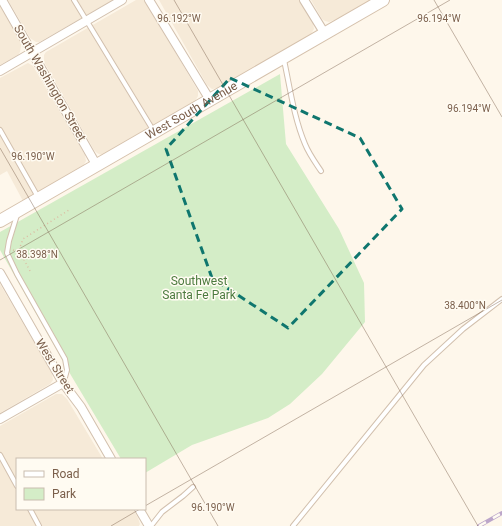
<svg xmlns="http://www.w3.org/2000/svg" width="502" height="526" font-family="Roboto,sans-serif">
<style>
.residential{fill:#f6ead8}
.green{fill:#d4edc7}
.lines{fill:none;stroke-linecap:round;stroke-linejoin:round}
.service-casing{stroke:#d2c0ae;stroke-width:6}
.minor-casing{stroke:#d2c0ae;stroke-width:10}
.secondary-casing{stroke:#d5c1ac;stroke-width:14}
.path{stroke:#dbbca2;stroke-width:1.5;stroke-dasharray:1 3;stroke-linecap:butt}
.service{stroke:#fff;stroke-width:4}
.minor{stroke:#fff;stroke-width:8}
.secondary{stroke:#fff;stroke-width:12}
.rail-casing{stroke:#bca6ca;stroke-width:4}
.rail{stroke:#fffbf2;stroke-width:2.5;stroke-dasharray:8;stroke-linecap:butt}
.marked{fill:none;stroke:#0f766e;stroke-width:3;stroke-dasharray:8 5;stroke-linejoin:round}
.ticks{fill:none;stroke:#7b5f4b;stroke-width:1;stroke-opacity:0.45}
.labels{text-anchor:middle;stroke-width:3;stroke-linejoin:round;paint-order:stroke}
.street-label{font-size:12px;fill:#7b5f4b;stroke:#fffbf2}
.park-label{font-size:12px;fill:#4d7b3f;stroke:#fffbf2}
.ticks-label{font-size:10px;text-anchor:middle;fill:#7b5f4b;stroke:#fffbf2;stroke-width:3;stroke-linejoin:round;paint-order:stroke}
</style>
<rect width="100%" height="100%" fill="#fef7eb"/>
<g class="residential">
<path d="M8,0H113L43,40L39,42H36L30,38Z"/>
<path d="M136,0H144L146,2L198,91V96L195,101L105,153L102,155L99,154L97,153L94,150L44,62V55L46,52Z"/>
<path d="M159,0H300L313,23L314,29L311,34L219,88L212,89L207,85Z"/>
<path d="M311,0H370L337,19L329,22L325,21L322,19Z"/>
<path d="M0,6L21,42V46L20,52L18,55L0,65Z"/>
<path d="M28,63L33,66L85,155L86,161L83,166L23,201L7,171L0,175V78L26,64Z"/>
<path d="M0,284L52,373L53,380L50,384L0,413Z"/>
<path d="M56,394H62L67,399L103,459H17V509H133L138,518L140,524L139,526H0V426Z"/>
</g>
<path class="green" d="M280,74L286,144L339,229L364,283L365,322L322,374L290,404L268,418L192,445L145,473V459H121L72,377L0,250V232Z"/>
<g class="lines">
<defs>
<g id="service">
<path d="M74,0L153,130"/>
<path d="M284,60C290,88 294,118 305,144C309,154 315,162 321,171"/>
<path d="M0,130L38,197"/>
<path d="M17,215L9,241L7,253L17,274L65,359L67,370L64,381"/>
<path d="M0,455L17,486"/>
<path d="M30,509L39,526"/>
<path d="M151,526L162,512L183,496L193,487"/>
<path d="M293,526L424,365L463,329L502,299"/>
</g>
<g id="minor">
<path d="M2,0L97,166"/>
<path d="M149,0L210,100"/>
<path d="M304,0L325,34"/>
<path d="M0,71L122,0"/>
<path d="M0,273L63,383L81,407L111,459"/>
<path d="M0,419L63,383"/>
<path d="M139,509L149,526"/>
</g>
<g id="secondary">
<path id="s1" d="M0,221L383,0"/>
</g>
</defs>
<use href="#service" class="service-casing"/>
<use href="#minor" class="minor-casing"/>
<use href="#secondary" class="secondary-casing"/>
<g class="path">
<path d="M13,250L20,253"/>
<path d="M30,271L19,250L23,239L69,210"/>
</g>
<use href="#service" class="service"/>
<use href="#minor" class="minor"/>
<use href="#secondary" class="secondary"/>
<defs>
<path id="rail" d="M479,526L502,513"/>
</defs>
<use href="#rail" class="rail-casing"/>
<use href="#rail" class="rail"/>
</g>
<path class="marked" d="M230,78L360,138L402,209L288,328L212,278L166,149Z"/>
<path class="ticks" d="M174,0L478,526M434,0L502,117M0,148L218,526M0,260L450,0M145,506L502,300M111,526L140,509"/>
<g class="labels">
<g class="street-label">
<text transform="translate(50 83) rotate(60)" y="4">South Washington Street</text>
<text dy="4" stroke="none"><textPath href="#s1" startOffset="221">West South Avenue</textPath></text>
<text transform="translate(55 366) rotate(58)" y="4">West Street</text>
</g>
<g class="park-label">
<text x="199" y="285">Southwest<tspan x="199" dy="14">Santa Fe Park</tspan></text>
</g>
</g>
<g class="ticks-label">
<text x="439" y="22">96.194°W</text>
<text x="179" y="22">96.192°W</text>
<text x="469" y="112">96.194°W</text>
<text x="33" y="160">96.190°W</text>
<text x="37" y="258">38.398°N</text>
<text x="465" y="309">38.400°N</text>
<text x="213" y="511">96.190°W</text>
</g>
<rect x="16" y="458" width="130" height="52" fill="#fffbf2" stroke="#cabdaf"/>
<rect x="24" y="471" width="20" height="6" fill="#ffffff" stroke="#cabdaf"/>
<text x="52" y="478" font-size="12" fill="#7b5f4b">Road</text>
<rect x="24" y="488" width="20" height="12" fill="#d4edc7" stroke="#cabdaf"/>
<text x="52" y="498" font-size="12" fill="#7b5f4b">Park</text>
</svg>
